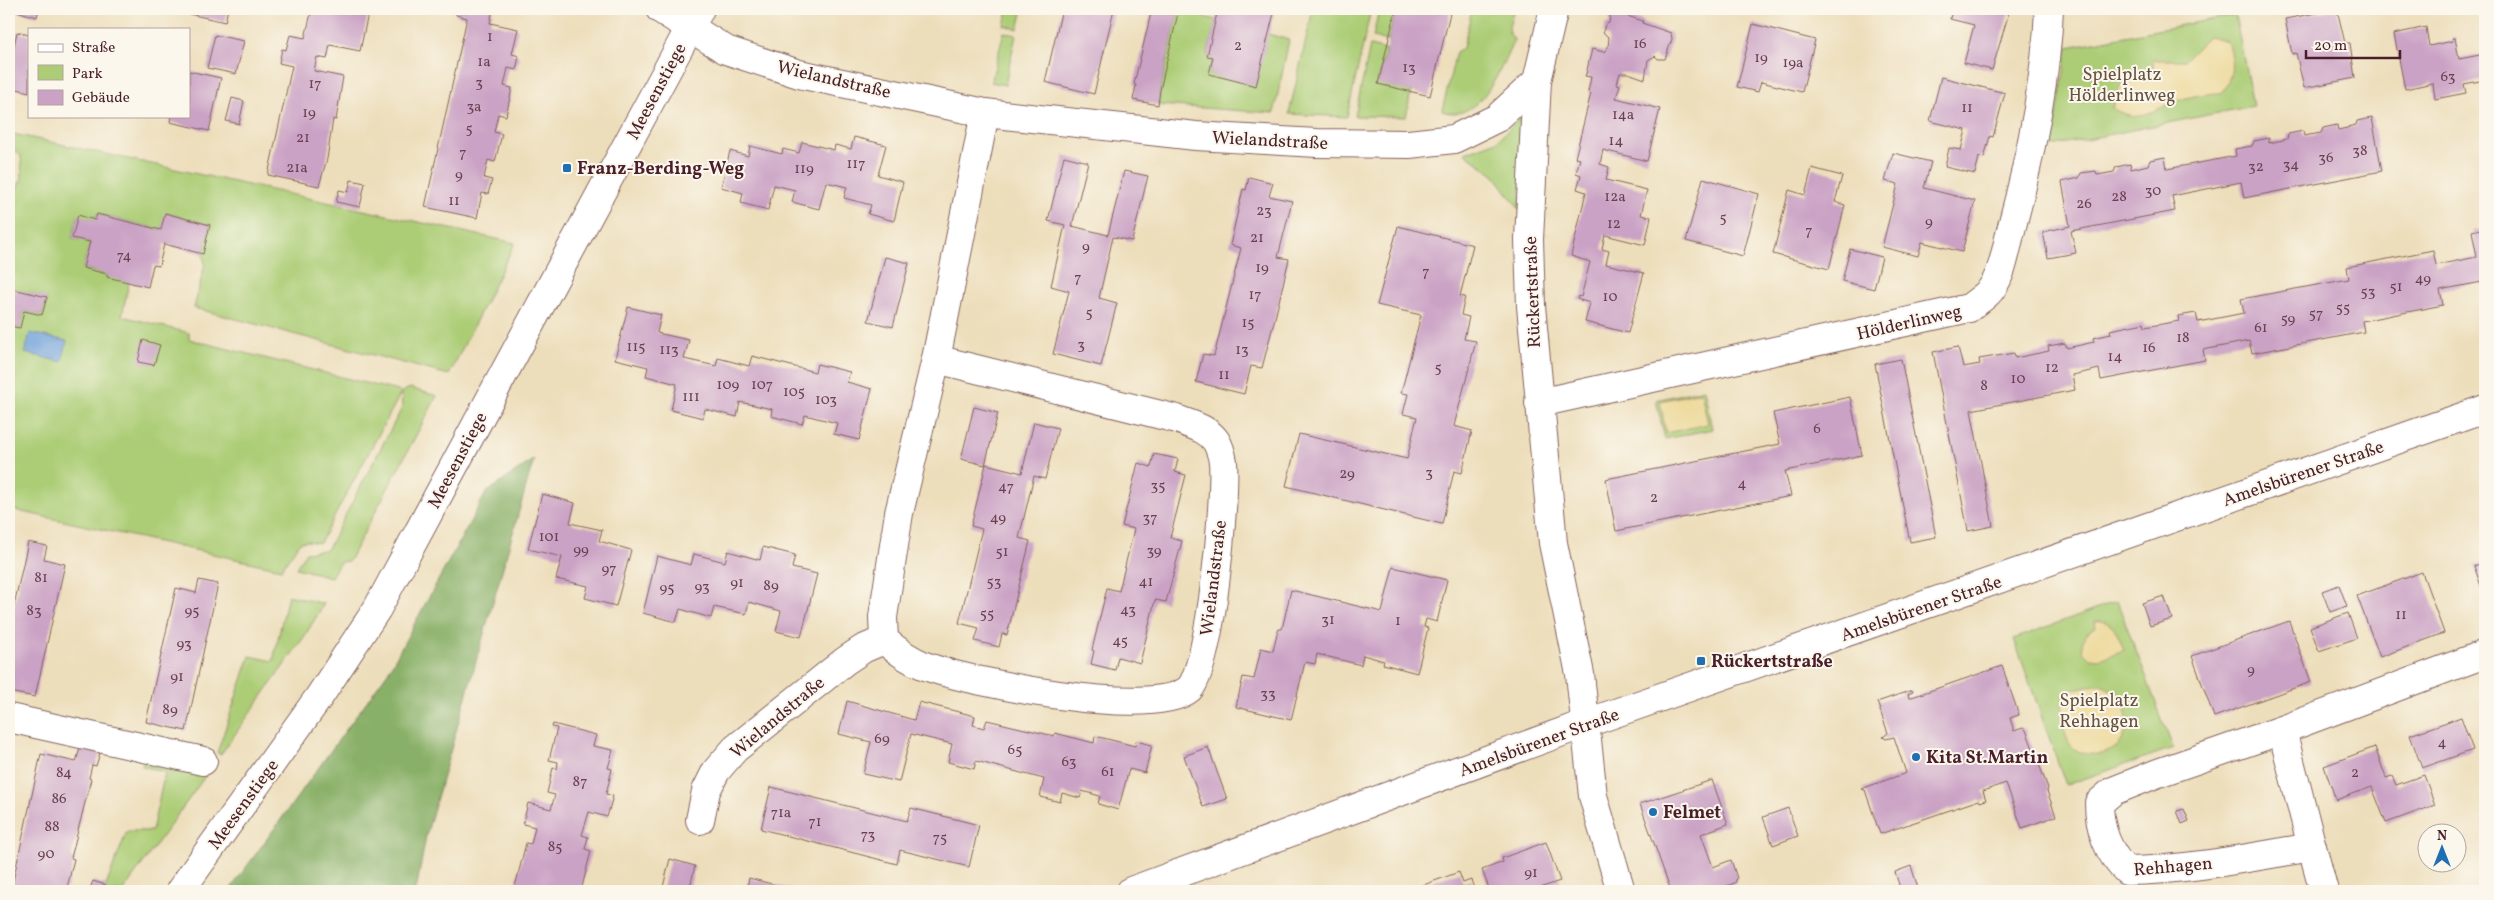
<svg xmlns="http://www.w3.org/2000/svg" width="2494" height="900" font-family="Vollkorn,serif">
<style>
.green{fill:#accd76;stroke:#7b7650}
.forest{fill:#89b067;stroke:#6a6849}
.sand{fill:#eeda9e;stroke:#9c7c64}
.water{fill:#71a3dc;stroke:#5e6184}
.building{fill:#caa2c5}
.lines{fill:none;stroke-linecap:round;stroke-linejoin:round}
.minor-casing{stroke:#83625d;stroke-width:30}
.tertiary-casing{stroke:#83625d;stroke-width:30}
.minor{stroke:#fff;stroke-width:28}
.tertiary{stroke:#fff;stroke-width:28}
.poi-dot{fill:#1f6fb2;stroke:#fbf7ec;stroke-width:2}
.labels{text-anchor:middle;stroke-width:4;stroke-linejoin:round;paint-order:stroke}
.number-label{font-size:15px;fill:#6a4052}
.park-label{font-size:18px;fill:#675342;stroke:#fbf7ec}
.street-label{font-size:18px;fill:#4a1f2b;stroke:#fbf7ec}
.poi-label{font-size:18px;font-weight:bold;fill:#4a1f2b;stroke:#fbf7ec;text-anchor:start}
</style>
<rect width="100%" height="100%" fill="#fbf7ec"/>
<filter id="ink" filterUnits="userSpaceOnUse"><feTurbulence type="fractalNoise" baseFrequency=".02" numOctaves="2"/><feDisplacementMap in="SourceGraphic" scale="10" xChannelSelector="R" yChannelSelector="G"/><feConvolveMatrix kernelMatrix="1 2 1 2 8 2 1 2 1" color-interpolation-filters="sRGB"/></filter>
<filter id="wash" filterUnits="userSpaceOnUse"><feTurbulence type="fractalNoise" baseFrequency=".0096" numOctaves="4" result="noise"/><feDisplacementMap in="SourceGraphic" scale="20" xChannelSelector="R" yChannelSelector="G"/><feGaussianBlur stdDeviation="1.12" result="paint"/><feColorMatrix in="noise" values="0 0 0 0 0 0 0 0 0 0 0 0 0 0 0 0 0 1.4 0 .05"/><feComposite in="paint" operator="in"/></filter>
<g filter="url(#wash)">
<rect width="100%" height="100%" fill="#eddebb"/>
<g class="green">
<path d="M1008,9H1023L1018,29L1004,25Z"/>
<path d="M1179,9H1188V13L1216,20L1207,56L1213,57L1209,74L1256,85L1268,34L1289,40L1274,113L1158,105L1160,90Z"/>
<path d="M1313,9H1371L1347,117L1289,114Z"/>
<path d="M1379,9H1396L1388,41L1373,37Z"/>
<path d="M1472,9H1514L1508,31L1514,40C1502,66 1480,125 1442,111L1456,52L1463,48Z"/>
<path d="M2235,15L2253,106L2052,146L2068,47Z"/>
<path d="M1004,32L1016,35L1005,85L991,82Z"/>
<path d="M1370,46L1386,50L1378,83L1411,91L1406,117L1355,116Z"/>
<path d="M1523,115L1520,210L1495,176L1465,153L1497,141Z"/>
<path d="M9,133L515,243L449,375L194,308L205,264L203,254L210,225L166,213L161,230L97,214L95,220L78,216L72,238L90,242L83,268L129,282L122,316L189,333V339L200,342L402,392L410,388L437,396L349,561L340,562L331,577L296,568L306,552L327,550L402,408L401,393L320,543L307,541L300,542L281,569L9,509V326L20,328L24,311L42,315L47,298L9,288V205L22,178L21,156L9,145Z"/>
<path d="M1704,389L1712,429L1665,439L1656,400Z"/>
<path d="M288,595L324,604L304,637L221,754L217,753L250,656L273,661Z"/>
<path d="M2117,601L2173,748L2066,785L2014,639Z"/>
<path d="M143,762L206,775L123,891H104L127,831H152L165,772L142,766Z"/>
</g>
<path class="forest" d="M534,459L426,836L416,891H229L388,672L486,493Z"/>
<g class="sand">
<path d="M2209,36L2227,41C2233,61 2235,76 2221,93C2206,93 2189,96 2175,102C2150,111 2138,124 2112,108L2122,81C2135,79 2143,77 2153,69V60H2185Z"/>
<path d="M1701,392L1708,424L1666,433L1660,401Z"/>
<path d="M2095,621C2114,619 2118,636 2124,650L2099,659L2090,658L2083,651C2080,640 2086,631 2096,627Z"/>
<path d="M2088,686C2092,686 2099,684 2103,686C2136,699 2136,752 2097,754C2070,756 2064,739 2063,716C2063,710 2061,702 2064,697C2070,690 2080,688 2088,686Z"/>
</g>
<path class="water" d="M30,333L67,341L62,362L25,353Z"/>
<g id="blocks">
<g class="building">
<path d="M9,9H39L37,17Z"/>
<path d="M190,9H228L225,22L189,14Z"/>
<path d="M312,9H369L360,51L330,45L327,59L317,57L314,71L343,77L336,120L333,119L327,159L319,186L268,175L292,66L279,63L282,49L286,50L290,35L305,38Z"/>
<path d="M457,9H493L490,23L518,29L512,54L519,56L516,70L508,68L504,86L512,88L506,116L498,114L494,132L502,134L495,162L488,160L484,178L492,180L488,194L482,193L477,218L425,207L467,18L456,15Z"/>
<path d="M1062,9H1114L1094,94L1045,82Z"/>
<path d="M1152,9H1179L1160,90L1158,105L1133,100L1136,85L1134,84Z"/>
<path d="M1218,9H1275L1256,86L1209,74L1213,57L1207,56Z"/>
<path d="M1396,9H1451L1430,96L1378,84Z"/>
<path d="M1952,9H2010L1992,70L1964,63L1974,25L1950,19Z"/>
<path d="M2337,9L2345,43H2350L2355,78L2304,88L2296,53L2292,54L2285,19Z"/>
<path d="M1611,11L1643,21L1642,23L1671,33L1672,39L1665,59H1658L1655,56L1648,60L1645,79L1628,73H1620L1617,84L1620,85L1616,98L1660,109L1647,161L1603,150L1600,164L1609,167L1606,180L1647,190L1641,215L1651,217L1645,245L1605,235L1602,249L1609,251L1606,264L1644,273L1628,333L1585,322L1590,303L1577,299L1579,296L1581,297L1590,262L1571,256L1586,192L1577,189L1581,175L1576,173L1580,159L1575,158L1591,93L1588,92L1591,77L1585,76L1586,74L1592,49L1604,52L1608,47L1609,38L1603,32L1605,25L1609,23Z"/>
<path d="M1753,24L1815,40L1802,92L1761,82L1758,92L1737,87Z"/>
<path d="M2426,27L2429,46L2453,41L2452,38H2455L2459,59L2485,54V80L2464,84L2466,93L2435,99L2433,83L2405,89L2394,34Z"/>
<path d="M17,32L29,35V92L9,87V70Z"/>
<path d="M215,35L244,41L236,74L207,68Z"/>
<path d="M189,71L221,78L209,131L170,122L171,116H189Z"/>
<path d="M1941,77L2005,93L1993,137L1990,136L1984,158L1979,157L1975,174L1945,167L1949,148L1961,150L1966,130L1930,121Z"/>
<path d="M232,98L244,101L239,124L226,121Z"/>
<path d="M2372,118L2382,171L2244,198L2241,182L2172,196L2175,211L2071,231L2076,253L2048,258L2043,232L2070,226L2062,182L2079,178L2081,173L2096,171L2097,175L2114,172L2116,167L2130,164L2131,169L2148,165L2150,160L2165,157L2167,169L2236,156L2235,149L2252,146L2254,141L2269,138V143L2287,139L2288,134L2303,131L2304,136L2321,133L2323,128L2337,125L2338,130L2356,126L2357,121Z"/>
<path d="M854,137L886,145L878,175L903,182L894,221L868,214L871,205L844,198L847,187L826,182L819,209L792,202L795,190L774,185L768,210L741,203L743,193L721,187L730,151L748,156L750,146L782,154L783,149L799,153L802,142L834,150L835,145L851,149Z"/>
<path d="M1893,153L1931,162L1924,188L1975,201L1962,252L1922,242L1918,256L1882,247L1898,184L1885,181Z"/>
<path d="M1064,156L1088,162L1072,226L1108,235L1124,171L1148,176L1132,241L1113,237L1099,298L1117,303L1101,366L1053,354L1069,291L1051,286L1065,225L1048,221Z"/>
<path d="M1812,168L1842,176L1835,202L1845,205L1829,269L1773,254L1789,190L1805,195Z"/>
<path d="M1249,177L1273,183L1269,196L1292,201L1278,257L1289,259L1276,314L1262,368L1251,366L1244,394L1196,382L1203,354L1214,356L1241,248L1230,245L1243,189L1246,190Z"/>
<path d="M1703,178L1759,194L1743,256L1686,241Z"/>
<path d="M351,180L365,183L360,207L336,202L339,190L348,192Z"/>
<path d="M165,213L210,225L203,254L164,244L159,266L153,265L148,287L107,277V274L83,268L90,242L72,238L78,215L95,220L97,214L161,230Z"/>
<path d="M1398,226L1473,245L1460,296L1465,297L1461,315L1469,317L1464,339L1476,341L1454,426L1472,431L1462,473L1454,471L1442,524L1286,486L1299,434L1407,459L1417,417L1403,414L1408,394L1401,393L1421,315L1377,305Z"/>
<path d="M2485,228V285H2482V282L2440,290L2443,305L2362,321L2364,332L2280,348L2252,353L2249,341L2203,350L2205,360L2101,380L2099,369L2086,372L2072,375L2075,390L1971,410L1993,526L1968,531L1933,352L1958,347L1963,367L1980,364L1979,359L2014,353L2015,358L2049,351L2048,346L2065,343L2067,348L2094,342L2093,338L2111,334L2110,330L2144,323L2145,327L2179,321L2178,316L2196,313L2198,322L2244,313L2241,299L2349,279L2347,267L2433,250L2436,265L2477,257L2472,231Z"/>
<path d="M1850,249L1882,257L1874,289L1842,281Z"/>
<path d="M885,257L909,263L893,327L868,321Z"/>
<path d="M9,288L47,297L42,315L24,311L20,328L9,326Z"/>
<path d="M628,307L661,315L657,333L689,340L684,359L716,366L718,358L749,366L752,356L815,372L817,364L850,372L847,382L872,389L859,440L834,434L837,423L805,415L802,424L771,416L772,409L740,402L737,417L705,409L703,418L671,410L677,384L646,376L648,367L615,359Z"/>
<path d="M143,340L160,345L154,365L138,362Z"/>
<path d="M1901,359L1936,537L1910,542L1875,364Z"/>
<path d="M1850,397L1862,455L1785,471L1791,496L1616,531L1606,479L1780,444L1773,413Z"/>
<path d="M974,407L998,413L985,465L961,459Z"/>
<path d="M1034,422L1058,428L1045,479L1034,476L1019,538L1030,541L1007,635L1002,634L999,647L975,641L979,628L959,623L982,529L971,526L986,464L1022,473Z"/>
<path d="M1154,454L1178,459L1175,472L1186,475L1170,538L1182,541L1166,602L1155,600L1140,663L1118,657L1115,670L1091,664L1094,651L1092,650L1107,588L1119,591L1134,529L1122,526L1138,463L1151,467Z"/>
<path d="M542,494L575,503L570,523L602,530L599,541L631,550L616,606L585,598L588,586L556,579L562,557L528,549Z"/>
<path d="M28,542L47,546L44,559L65,564L35,697L9,692V628Z"/>
<path d="M763,547L795,555L792,568L817,574L801,637L776,631L781,611L749,602L746,614L714,607L711,618L680,609L676,622L643,613L657,556L691,565L694,554L725,562L728,551L760,560Z"/>
<path d="M2485,562V597L2474,566Z"/>
<path d="M1393,567L1447,580L1437,622L1426,619L1424,627L1428,628L1417,673L1383,664L1384,661L1363,655L1361,665L1317,654L1315,664L1305,662L1291,720L1236,707L1243,677L1254,679L1261,648L1273,651L1278,629H1282L1291,590L1382,612Z"/>
<path d="M2422,572L2444,633L2380,657L2357,596Z"/>
<path d="M199,580L218,584L186,731L146,722L176,588L196,593Z"/>
<path d="M2339,585L2347,606L2330,612L2322,591Z"/>
<path d="M2164,596L2172,619L2150,626L2142,603Z"/>
<path d="M2348,613L2357,638L2319,651L2310,627Z"/>
<path d="M2289,621L2311,682L2214,717L2192,656Z"/>
<path d="M2002,666L2019,715L2010,718L2014,731L2023,728L2026,730L2048,788L2047,791L2056,816L2022,828L2006,783L1983,791L1986,800L1980,802L1979,800L1880,834L1865,790L1861,789L1906,773L1894,737L1886,739L1883,737L1888,733L1877,702L1912,690L1913,692L1908,694L1909,698Z"/>
<path d="M847,701L914,720L919,702L975,716L973,725L984,728L987,720L1054,736L1055,733L1094,743L1095,736L1135,746L1136,741L1152,745L1145,773L1129,769L1118,810L1098,804L1100,796L1082,791L1080,798L1062,793L1060,802L1040,797L1044,779L976,761L974,769L948,762L952,744L911,734L899,782L863,774L871,742L839,734Z"/>
<path d="M2461,717L2473,750L2422,768L2410,735Z"/>
<path d="M553,724L596,735L593,746L613,750L608,768L612,769L606,794L613,796L607,817L589,812L582,835L588,837L585,849L591,851L581,891H514L526,843L531,844L535,827L523,824L528,803L551,809L555,795L547,793L553,768L557,769L558,762L549,760L557,728L552,727Z"/>
<path d="M1208,747L1227,799L1203,807L1184,756Z"/>
<path d="M2375,747L2386,778L2392,776L2396,785L2424,775L2435,805L2386,823L2372,787L2336,800L2324,766Z"/>
<path d="M80,748L100,753L96,766L92,765L89,778L91,779L71,858L74,859L67,888H65L64,891L11,890L41,754L76,762Z"/>
<path d="M1712,780L1728,824L1701,834L1713,867L1731,860L1737,878L1735,883L1721,888L1722,891H1671L1640,804Z"/>
<path d="M771,787L907,821L911,808L979,825L969,867L900,850L897,864L761,829Z"/>
<path d="M1788,808L1798,836L1773,845L1763,817Z"/>
<path d="M2184,809L2189,821L2182,824L2177,811Z"/>
<path d="M1546,842L1560,881L1531,891H1490L1482,870L1503,862L1502,858Z"/>
<path d="M670,859L695,866L689,891H662Z"/>
<path d="M1911,866L1919,891H1901L1895,872Z"/>
<path d="M1459,872L1463,883L1471,880L1475,891H1419L1418,887Z"/>
<path d="M749,878L798,891H746Z"/>
<path d="M93,881L106,885L104,891H89Z"/>
</g>
</g>
</g>
<g filter="url(#ink)">
<use href="#blocks" fill-opacity="0" stroke="#83625d" stroke-width="1"/>
<g class="lines">
<defs>
<g id="minor">
<path d="M660,9L726,50L799,74L985,113L1196,136L1317,143L1409,144L1454,139L1497,118L1537,81"/>
<path d="M1554,9L1537,81L1529,239L1531,306L1553,543L1580,674L1593,796L1621,891"/>
<path d="M1539,403L1969,308C1976,302 1987,296 1992,288C2003,272 2006,249 2011,230C2030,159 2046,83 2049,9"/>
<path d="M884,640C897,651 909,660 925,666C969,682 1153,720 1189,689C1211,669 1226,496 1223,462C1222,456 1219,446 1216,441C1207,428 1191,425 1177,419L936,359"/>
<path d="M9,718L203,761"/>
<path d="M2282,730L2312,847"/>
<path d="M700,820L706,791L716,771L735,749L845,661L863,649L884,640L883,617L899,513L936,359L985,113"/>
<path d="M2324,891L2312,847C2251,857 2189,870 2127,871C2108,854 2099,828 2099,803L2113,791L2158,773L2282,730L2485,654"/>
</g>
<g id="tertiary">
<path d="M180,891L319,697L377,609L700,9"/>
<path d="M1131,891L1584,724L2485,409"/>
</g>
</defs>
<use href="#minor" class="minor-casing"/>
<use href="#tertiary" class="tertiary-casing"/>
<use href="#minor" class="minor"/>
<use href="#tertiary" class="tertiary"/>
</g>
</g>
<g class="poi-dot">
<rect x="562" y="163" width="10" height="10" rx="2.5"/>
<rect x="1696" y="656" width="10" height="10" rx="2.5"/>
<circle cx="1916" cy="757" r="5"/>
<circle cx="1653" cy="812" r="5"/>
</g>
<g class="labels">
<g class="number-label">
<text x="490" y="41">1</text>
<text x="1640" y="48">16</text>
<text x="1238" y="50">2</text>
<text x="1761" y="62">19</text>
<text x="484" y="66">1a</text>
<text x="1793" y="67">19a</text>
<text x="1409" y="72">13</text>
<text x="2448" y="81">63</text>
<text x="479" y="87">3</text>
<text x="315" y="88">17</text>
<text x="474" y="111">3a</text>
<text x="1967" y="112">11</text>
<text x="309" y="117">19</text>
<text x="1623" y="119">14a</text>
<text x="469" y="133">5</text>
<text x="303" y="142">21</text>
<text x="1616" y="145">14</text>
<text x="2360" y="155">38</text>
<text x="463" y="157">7</text>
<text x="2326" y="162">36</text>
<text x="856" y="168">117</text>
<text x="2291" y="169">34</text>
<text x="2256" y="171">32</text>
<text x="297" y="172">21a</text>
<text x="804" y="173">119</text>
<text x="459" y="179">9</text>
<text x="2153" y="195">30</text>
<text x="1615" y="201">12a</text>
<text x="2119" y="201">28</text>
<text x="454" y="205">11</text>
<text x="2084" y="208">26</text>
<text x="1264" y="215">23</text>
<text x="1723" y="222">5</text>
<text x="1929" y="226">9</text>
<text x="1614" y="228">12</text>
<text x="1809" y="235">7</text>
<text x="1257" y="242">21</text>
<text x="1086" y="251">9</text>
<text x="124" y="260">74</text>
<text x="1262" y="272">19</text>
<text x="1426" y="276">7</text>
<text x="1078" y="282">7</text>
<text x="2423" y="283">49</text>
<text x="2396" y="291">51</text>
<text x="2368" y="296">53</text>
<text x="1255" y="299">17</text>
<text x="1610" y="301">10</text>
<text x="2343" y="312">55</text>
<text x="1089" y="317">5</text>
<text x="2316" y="318">57</text>
<text x="2288" y="323">59</text>
<text x="1248" y="327">15</text>
<text x="2261" y="332">61</text>
<text x="2183" y="342">18</text>
<text x="1081" y="349">3</text>
<text x="636" y="351">115</text>
<text x="2149" y="352">16</text>
<text x="669" y="354">113</text>
<text x="1242" y="354">13</text>
<text x="2115" y="361">14</text>
<text x="1438" y="372">5</text>
<text x="2052" y="372">12</text>
<text x="1224" y="379">11</text>
<text x="2018" y="383">10</text>
<text x="728" y="389">109</text>
<text x="762" y="389">107</text>
<text x="1984" y="390">8</text>
<text x="794" y="396">105</text>
<text x="691" y="401">111</text>
<text x="826" y="404">103</text>
<text x="1817" y="433">6</text>
<text x="1429" y="477">3</text>
<text x="1347" y="478">29</text>
<text x="1742" y="488">4</text>
<text x="1158" y="490">35</text>
<text x="1006" y="491">47</text>
<text x="1654" y="502">2</text>
<text x="998" y="522">49</text>
<text x="1150" y="522">37</text>
<text x="549" y="541">101</text>
<text x="581" y="554">99</text>
<text x="1154" y="555">39</text>
<text x="1002" y="556">51</text>
<text x="609" y="573">97</text>
<text x="41" y="582">81</text>
<text x="994" y="586">53</text>
<text x="1146" y="586">41</text>
<text x="737" y="587">91</text>
<text x="771" y="590">89</text>
<text x="702" y="591">93</text>
<text x="667" y="592">95</text>
<text x="1128" y="614">43</text>
<text x="34" y="615">83</text>
<text x="192" y="615">95</text>
<text x="987" y="618">55</text>
<text x="2401" y="619">11</text>
<text x="1328" y="624">31</text>
<text x="1398" y="625">1</text>
<text x="1120" y="645">45</text>
<text x="184" y="648">93</text>
<text x="2251" y="674">9</text>
<text x="177" y="681">91</text>
<text x="1268" y="698">33</text>
<text x="170" y="714">89</text>
<text x="882" y="743">69</text>
<text x="2442" y="747">4</text>
<text x="1015" y="754">65</text>
<text x="1069" y="766">63</text>
<text x="1108" y="776">61</text>
<text x="64" y="777">84</text>
<text x="2355" y="777">2</text>
<text x="580" y="786">87</text>
<text x="59" y="803">86</text>
<text x="781" y="817">71a</text>
<text x="815" y="826">71</text>
<text x="52" y="831">88</text>
<text x="868" y="839">73</text>
<text x="940" y="842">75</text>
<text x="555" y="851">85</text>
<text x="46" y="858">90</text>
<text x="1531" y="877">91</text>
</g>
<g class="park-label">
<text x="2122" y="80">Spielplatz<tspan x="2122" dy="21">Hölderlinweg</tspan></text>
<text x="2099" y="706">Spielplatz<tspan x="2099" dy="21">Rehhagen</tspan></text>
</g>
<g class="street-label">
<text transform="translate(834 79) rotate(13)" y="6">Wielandstraße</text>
<text transform="translate(656 91) rotate(-62)" y="6">Meesenstiege</text>
<text transform="translate(1270 140) rotate(3)" y="6">Wielandstraße</text>
<text transform="translate(1532 292) rotate(-92)" y="6">Rückertstraße</text>
<text transform="translate(1909 322) rotate(-13)" y="6">Hölderlinweg</text>
<text transform="translate(457 460) rotate(-62)" y="6">Meesenstiege</text>
<text transform="translate(2303 473) rotate(-19)" y="6">Amelsbürener Straße</text>
<text transform="translate(1213 578) rotate(-83)" y="6">Wielandstraße</text>
<text transform="translate(1921 608) rotate(-19)" y="6">Amelsbürener Straße</text>
<text transform="translate(777 717) rotate(-40)" y="6">Wielandstraße</text>
<text transform="translate(1539 742) rotate(-20)" y="6">Amelsbürener Straße</text>
<text transform="translate(243 804) rotate(-54)" y="6">Meesenstiege</text>
<text transform="translate(2173 866) rotate(-5)" y="6">Rehhagen</text>
</g>
<g class="poi-label">
<text x="577" y="174">Franz-Berding-Weg</text>
<text x="1711" y="667">Rückertstraße</text>
<text x="1926" y="763">Kita St.Martin</text>
<text x="1663" y="818">Felmet</text>
</g>
</g>
<rect width="2494" height="900" fill="none" stroke="#fbf7ec" stroke-width="30"/>
<rect x="28" y="28" width="162" height="90" fill="#fbf7ec" stroke="#b4a19f"/>
<rect x="38" y="44" width="25" height="8" fill="#ffffff" stroke="#b4a19f"/>
<text x="72" y="52" font-size="15" fill="#4a1f2b">Straße</text>
<rect x="38" y="65" width="25" height="15" fill="#accd76" stroke="#b4a19f"/>
<text x="72" y="78" font-size="15" fill="#4a1f2b">Park</text>
<rect x="38" y="90" width="25" height="15" fill="#caa2c5" stroke="#b4a19f"/>
<text x="72" y="102" font-size="15" fill="#4a1f2b">Gebäude</text>
<g transform="translate(2442 848)"><circle r="24" fill="#fbf7ec" stroke="#b4a19f"/>
<path d="M0-4L9 19L0 12L-9 19Z" fill="#1f6fb2"/>
<text y="-8" font-size="14" font-weight="bold" text-anchor="middle" fill="#4a1f2b">N</text>
</g>
<path d="M2306 50v8h94v-8" fill="none" stroke="#4a1f2b" stroke-width="2.5"/>
<text x="2314" y="50" font-size="15" fill="#4a1f2b" stroke="#fbf7ec" stroke-width="4" paint-order="stroke">20 m</text>
</svg>
